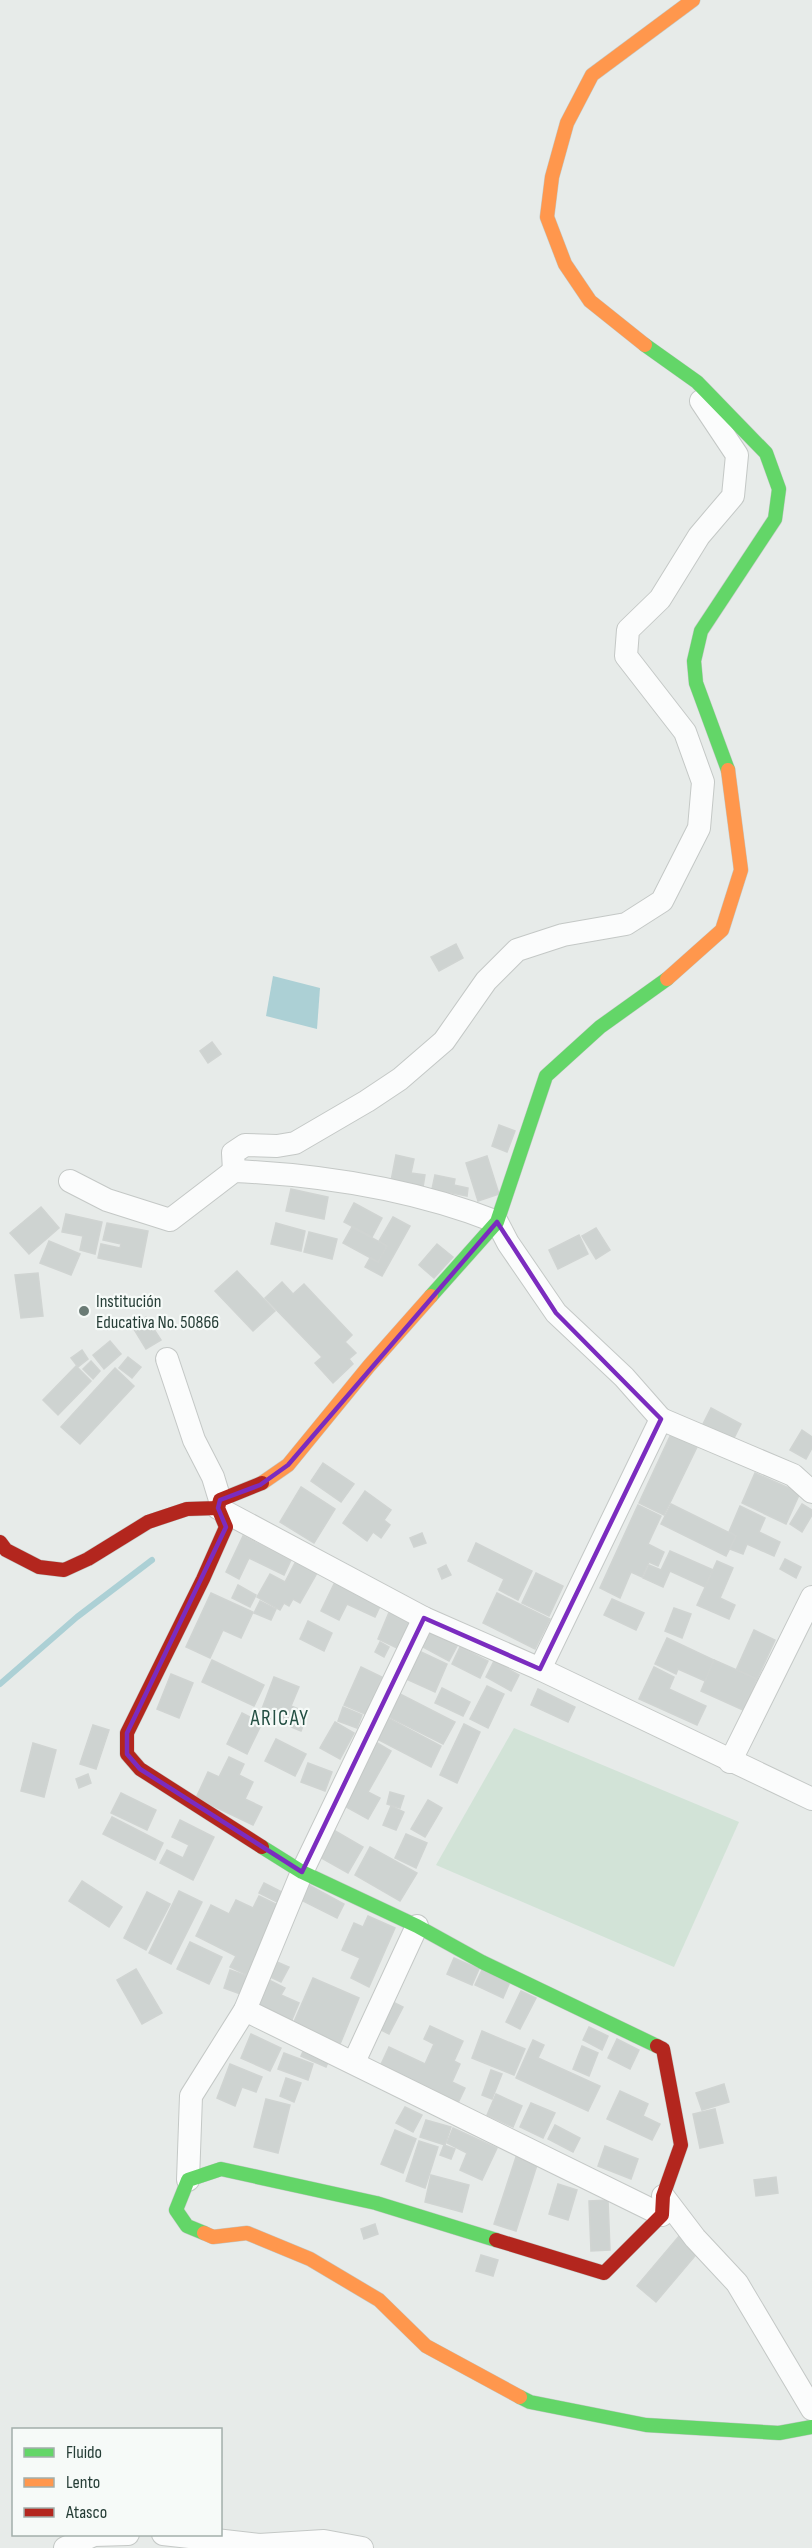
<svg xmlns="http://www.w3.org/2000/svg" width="812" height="2548" font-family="'Sofia Sans Condensed',sans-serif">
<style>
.green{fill:#d2e3d7}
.water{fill:#acd0d5}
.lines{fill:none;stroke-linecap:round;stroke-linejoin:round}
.stream{stroke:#acd0d5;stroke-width:6}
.building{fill:#ced3d1;stroke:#d0d4d2;stroke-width:1.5}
.street-casing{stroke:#c4c8c6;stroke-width:24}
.fast-casing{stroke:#c3c9c6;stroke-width:15}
.slow-casing{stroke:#c3c9c6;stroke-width:15}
.jam-casing{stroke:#c3c9c6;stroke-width:15}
.street{stroke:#fbfcfc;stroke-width:22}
.fast{stroke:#63d668;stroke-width:14}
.slow{stroke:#ff974d;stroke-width:14}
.jam{stroke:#b3261e;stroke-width:14}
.marked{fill:none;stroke:#7b2cbf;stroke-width:4.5;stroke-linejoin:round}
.poi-dot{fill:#6a7b75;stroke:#f6faf8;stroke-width:2}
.labels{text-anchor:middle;stroke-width:4.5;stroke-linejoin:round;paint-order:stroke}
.poi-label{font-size:18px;fill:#263e37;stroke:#f6faf8;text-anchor:start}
.quarter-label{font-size:21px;letter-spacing:1.5px;fill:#234f43;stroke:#f6faf8}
</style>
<rect width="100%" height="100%" fill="#e7ebe9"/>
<path class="green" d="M514,1728L739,1822L674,1967L436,1865Z"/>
<path class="water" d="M273,976L320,988L317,1029L266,1016Z"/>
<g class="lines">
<path class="stream" d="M0,1684L77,1617L152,1560"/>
</g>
<g class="building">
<path d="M456,944L463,958L439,971L431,957Z"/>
<path d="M212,1042L221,1054L208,1063L200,1051Z"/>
<path d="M499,1125L515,1131L507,1152L492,1146Z"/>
<path d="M396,1155L414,1159L411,1173L425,1175L423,1187L391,1181Z"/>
<path d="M487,1156L499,1194L478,1201L466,1163Z"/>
<path d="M435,1175L455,1179L454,1185L468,1188L467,1196L432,1189Z"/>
<path d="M291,1189L328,1197L324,1219L286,1211Z"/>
<path d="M354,1203L382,1218L372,1237L344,1222Z"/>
<path d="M41,1207L59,1228L29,1254L10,1233Z"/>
<path d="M66,1214L102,1222L95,1254L80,1250L83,1236L62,1232Z"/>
<path d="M393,1217L410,1226L382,1276L365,1267L370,1258L378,1262L387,1246L379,1241Z"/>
<path d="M107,1223L148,1231L141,1267L98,1258L101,1244L120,1248L121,1244L103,1240Z"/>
<path d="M276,1223L305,1231L301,1251L271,1244Z"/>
<path d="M352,1227L387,1246L378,1262L343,1243Z"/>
<path d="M596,1228L610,1250L596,1259L582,1236Z"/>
<path d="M309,1232L337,1239L332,1259L304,1252Z"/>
<path d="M579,1235L588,1254L558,1269L549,1250Z"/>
<path d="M49,1241L80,1254L71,1275L40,1263Z"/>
<path d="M437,1244L453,1257L434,1278L419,1265Z"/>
<path d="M237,1271L275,1311L253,1331L215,1291Z"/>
<path d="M38,1273L43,1316L21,1318L15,1275Z"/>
<path d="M282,1282L293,1294L304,1284L352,1335L345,1342L356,1353L349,1359L353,1364L333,1383L315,1363L322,1357L265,1298Z"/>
<path d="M146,1317L161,1340L146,1349L132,1326Z"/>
<path d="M110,1341L121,1354L104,1369L93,1355Z"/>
<path d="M82,1350L88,1359L78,1367L71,1358Z"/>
<path d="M128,1357L141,1367L132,1378L119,1368Z"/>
<path d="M91,1361L100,1371L93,1379L83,1369Z"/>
<path d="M76,1366L91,1381L58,1415L43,1400Z"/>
<path d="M115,1368L134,1386L80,1444L61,1427Z"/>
<path d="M711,1408L741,1424L733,1440L703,1424Z"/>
<path d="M802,1430L812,1437V1448L806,1459L790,1450Z"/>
<path d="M671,1434L697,1447L664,1515L639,1503Z"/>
<path d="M323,1463L354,1484L341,1502L311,1481Z"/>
<path d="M755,1473L800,1493L786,1524L742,1503Z"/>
<path d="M301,1487L335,1509L314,1543L280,1522Z"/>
<path d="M365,1491L391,1510L384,1520L390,1525L381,1538L373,1532L367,1541L343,1523Z"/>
<path d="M671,1504L736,1536L726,1556L661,1524Z"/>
<path d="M802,1504L812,1510V1515L802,1532L790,1524Z"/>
<path d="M638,1505L661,1516L648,1544L664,1552L658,1566L649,1562L642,1577L631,1572L620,1598L600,1588Z"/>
<path d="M740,1506L765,1518L759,1532L780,1542L774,1556L747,1544L743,1554L730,1549L736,1536L729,1532Z"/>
<path d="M422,1533L426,1543L414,1547L410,1538Z"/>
<path d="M243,1536L291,1560L284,1575L249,1558L239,1579L226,1572Z"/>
<path d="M476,1543L532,1571L518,1600L499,1590L504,1579L468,1561Z"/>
<path d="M670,1551L713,1570L705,1587L670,1571L663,1587L643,1578L649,1565L661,1570Z"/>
<path d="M785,1559L801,1567L796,1578L780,1569Z"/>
<path d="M296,1561L317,1573L300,1603L293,1599L289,1606L284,1603L280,1610L257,1597L270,1574L285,1582Z"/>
<path d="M717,1561L733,1568L720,1598L735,1605L729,1619L697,1605Z"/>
<path d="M446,1565L451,1575L442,1579L438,1569Z"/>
<path d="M536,1573L563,1586L549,1616L522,1603Z"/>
<path d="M336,1580L382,1602L375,1617L347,1604L339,1620L321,1611Z"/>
<path d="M238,1585L256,1595L250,1607L232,1598Z"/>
<path d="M211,1593L253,1612L241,1638L223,1630L210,1658L186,1647Z"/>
<path d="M497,1593L550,1619L535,1649L483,1623Z"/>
<path d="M612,1599L644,1613L636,1630L604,1615Z"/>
<path d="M260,1601L276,1609L271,1620L254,1613Z"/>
<path d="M674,1608L691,1614L682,1638L665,1631Z"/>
<path d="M390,1610L412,1620L399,1649L378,1639Z"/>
<path d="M308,1621L332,1633L324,1651L300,1639Z"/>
<path d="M754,1630L775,1640L757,1679L736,1670Z"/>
<path d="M429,1631L457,1646L449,1661L421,1646Z"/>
<path d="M667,1638L714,1660L705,1681L678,1669L676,1674L655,1664Z"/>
<path d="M380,1642L389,1647L384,1657L375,1652Z"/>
<path d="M460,1647L488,1661L480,1678L452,1664Z"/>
<path d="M419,1651L447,1664L435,1692L406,1679Z"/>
<path d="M212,1660L264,1685L254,1706L202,1682Z"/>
<path d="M714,1660L757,1679L743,1710L701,1691Z"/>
<path d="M494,1661L519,1675L511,1691L486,1677Z"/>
<path d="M361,1667L382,1677L365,1714L344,1705Z"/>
<path d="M654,1667L674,1677L669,1689L706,1706L697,1725L639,1699Z"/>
<path d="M171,1674L193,1683L179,1718L157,1709Z"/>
<path d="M274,1677L299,1687L291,1706L308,1713L301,1731L260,1714Z"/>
<path d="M487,1686L504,1694L488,1728L470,1719Z"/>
<path d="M442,1688L470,1702L463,1716L435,1703Z"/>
<path d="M538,1689L575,1707L568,1722L531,1705Z"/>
<path d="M400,1694L455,1722L443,1744L389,1717Z"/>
<path d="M343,1707L362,1715L357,1728L338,1721Z"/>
<path d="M242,1713L262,1723L247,1754L227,1744Z"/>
<path d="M388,1718L441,1746L431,1767L377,1739Z"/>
<path d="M335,1722L354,1733L340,1759L320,1748Z"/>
<path d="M464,1724L480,1732L457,1783L440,1775Z"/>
<path d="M93,1725L109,1730L96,1769L80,1764Z"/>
<path d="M276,1739L306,1754L295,1776L265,1761Z"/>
<path d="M374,1741L391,1751L368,1792L380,1798L368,1819L339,1803Z"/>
<path d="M33,1743L56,1750L44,1797L21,1791Z"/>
<path d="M229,1757L244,1764L239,1775L253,1782L245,1799L262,1807L253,1825L196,1798L208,1772L219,1777Z"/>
<path d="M308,1763L332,1772L325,1791L301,1782Z"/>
<path d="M88,1774L91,1783L79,1788L76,1779Z"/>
<path d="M390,1792L404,1796L400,1808L387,1804Z"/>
<path d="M121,1793L156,1810L147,1830L111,1813Z"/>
<path d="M428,1800L442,1808L425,1837L411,1829Z"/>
<path d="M391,1806L404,1812L396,1830L383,1825Z"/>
<path d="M112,1817L163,1843L155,1860L103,1834Z"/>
<path d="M180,1820L214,1837L193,1880L160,1863L167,1850L183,1858L189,1845L172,1837Z"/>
<path d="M330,1828L363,1847L348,1873L316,1855Z"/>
<path d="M406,1834L427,1843L416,1868L395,1858Z"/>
<path d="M370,1847L417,1873L400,1901L355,1875Z"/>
<path d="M82,1881L122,1907L109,1927L69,1901Z"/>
<path d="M264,1883L284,1893L279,1903L259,1893Z"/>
<path d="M307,1884L344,1904L337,1918L299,1899Z"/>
<path d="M179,1891L202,1902L171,1964L149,1953Z"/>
<path d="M147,1892L170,1904L146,1950L124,1938Z"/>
<path d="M259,1896L280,1906L247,1975L230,1967L236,1956L196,1936L211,1905L229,1914L236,1900L253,1908Z"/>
<path d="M368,1916L395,1928L369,1987L351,1978L360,1958L342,1950L354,1923L363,1927Z"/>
<path d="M190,1942L222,1957L209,1984L177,1969Z"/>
<path d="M454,1958L479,1969L472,1985L447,1974Z"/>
<path d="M277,1962L289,1967L281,1982L270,1977Z"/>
<path d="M136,1969L162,2013L142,2024L117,1980Z"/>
<path d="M230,1970L253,1978L246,1996L224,1988Z"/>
<path d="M482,1970L510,1982L503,1998L475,1985Z"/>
<path d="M313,1978L359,1998L340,2044L293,2024Z"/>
<path d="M269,1980L285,1988L281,1995L299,2003L291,2022L257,2006Z"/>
<path d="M521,1991L536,1998L520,2029L506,2022Z"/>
<path d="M389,2000L403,2007L389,2034L375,2027Z"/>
<path d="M430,2026L463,2041L454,2061L460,2064L452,2082L465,2088L456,2107L378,2071L389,2047L425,2064L434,2044L424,2039Z"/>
<path d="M589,2027L608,2036L602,2050L583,2040Z"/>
<path d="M482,2031L525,2049L514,2075L472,2058Z"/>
<path d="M251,2034L281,2048L270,2071L241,2058Z"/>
<path d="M617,2039L639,2050L630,2069L608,2058Z"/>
<path d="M308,2040L333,2050L326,2067L301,2056Z"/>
<path d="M533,2040L544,2045L538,2058L600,2086L588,2111L516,2078Z"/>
<path d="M582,2046L598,2053L589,2076L573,2069Z"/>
<path d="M284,2053L313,2064L308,2080L278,2069Z"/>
<path d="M230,2064L262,2077L256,2092L242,2087L235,2106L217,2098Z"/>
<path d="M491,2070L502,2074L492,2099L482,2095Z"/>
<path d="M286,2078L301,2083L294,2102L280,2096Z"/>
<path d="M724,2084L729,2102L702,2110L696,2093Z"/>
<path d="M620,2091L648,2104L643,2116L660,2124L652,2140L607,2119Z"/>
<path d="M496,2094L522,2106L513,2127L487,2115Z"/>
<path d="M266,2099L290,2105L278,2153L254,2147Z"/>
<path d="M531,2103L555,2113L543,2138L520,2127Z"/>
<path d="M405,2107L422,2115L413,2132L396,2123Z"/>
<path d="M715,2109L723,2143L700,2148L693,2114Z"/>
<path d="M426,2120L451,2127L445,2145L420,2137Z"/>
<path d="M555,2125L580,2138L573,2152L548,2139Z"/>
<path d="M453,2128L497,2148L482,2180L460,2170L467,2153L447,2143Z"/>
<path d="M395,2130L416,2139L403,2173L381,2164Z"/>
<path d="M419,2141L438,2147L425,2188L406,2181Z"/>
<path d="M444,2145L455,2149L451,2159L440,2155Z"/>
<path d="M605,2146L638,2159L631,2179L598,2166Z"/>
<path d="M516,2157L537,2165L516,2231L494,2224Z"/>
<path d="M431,2175L469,2185L462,2212L425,2202Z"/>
<path d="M776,2177L778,2193L756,2196L754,2180Z"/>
<path d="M558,2184L577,2190L568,2220L549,2214Z"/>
<path d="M608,2200L610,2250L591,2251L589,2201Z"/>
<path d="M375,2224L378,2234L364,2239L361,2229Z"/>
<path d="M680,2235L699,2251L656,2302L637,2286Z"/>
<path d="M481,2255L498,2260L493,2276L476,2271Z"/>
</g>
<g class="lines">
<defs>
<g id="street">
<path d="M234,1171L233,1153L245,1145L277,1146L295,1143L367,1101L400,1079L444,1041L486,981L517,950L563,935L626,924L662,901L699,828L703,782L685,732L626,656L628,630L660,599L699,536L733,496L737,455L701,401"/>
<path d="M70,1181L107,1200L170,1220L234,1171C324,1175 413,1189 497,1222L508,1243L556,1313L624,1377L661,1419L540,1669L424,1618L218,1508"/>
<path d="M167,1359L194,1440L213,1477L220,1500"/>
<path d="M661,1419L793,1475L812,1492"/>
<path d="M540,1669L812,1799"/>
<path d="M730,1762L812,1597"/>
<path d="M245,2010L662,2215"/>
<path d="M354,2062L417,1926"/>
<path d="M188,2180L191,2096L245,2010L302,1872L424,1618"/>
<path d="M663,2196L695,2238L737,2283L812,2409"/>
<path d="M163,2534L259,2545L324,2541L362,2548"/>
<path d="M65,2548L94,2535L128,2534"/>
</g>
<g id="fast">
<path d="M645,345L697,382L766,453L779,489L775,519L701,631L694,661L696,683L728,770"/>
<path d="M431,1296L497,1222L546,1076L600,1027L667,979"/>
<path d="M262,1847L302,1872L417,1926L482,1962L657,2046"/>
<path d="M204,2233L187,2226L176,2210L188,2180L221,2169L376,2203L496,2240"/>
<path d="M520,2397L530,2402L646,2425L779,2433L812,2427"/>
</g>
<g id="slow">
<path d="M645,345L590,301L565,264L547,217L552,177L567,123L592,75L693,0"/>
<path d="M667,979L722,930L741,870L728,770"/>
<path d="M262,1483L288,1465L369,1366L431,1296"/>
<path d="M204,2233L213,2237L247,2233L310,2259L379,2300L426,2346L520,2397"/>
</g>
<g id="jam">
<path d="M0,1542L6,1550L39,1567L64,1570L88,1559L148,1522L187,1509L218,1508"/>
<path d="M262,1847L140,1769L127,1754V1733L203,1579L226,1527L218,1508L220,1500L262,1483"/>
<path d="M496,2240L604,2273L662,2215L663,2196L681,2145L663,2049L657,2046"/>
</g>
</defs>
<use href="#street" class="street-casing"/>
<use href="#fast" class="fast-casing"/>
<use href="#slow" class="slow-casing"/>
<use href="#jam" class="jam-casing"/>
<use href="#street" class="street"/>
<use href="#fast" class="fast"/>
<use href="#slow" class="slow"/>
<use href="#jam" class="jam"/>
</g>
<path class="marked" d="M497,1222L556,1313L661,1419L540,1669L424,1618L302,1872L140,1769L127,1754V1733L226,1527L218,1508L220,1500L260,1485L288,1465Z"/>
<circle class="poi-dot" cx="84" cy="1311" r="6"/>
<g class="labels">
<g class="poi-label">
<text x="96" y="1307">Institución<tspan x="96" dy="21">Educativa No. 50866</tspan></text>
</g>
<g class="quarter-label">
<text x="280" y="1725">ARICAY</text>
</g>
</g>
<rect x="12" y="2428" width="210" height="108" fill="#f6faf8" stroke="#a3afab" stroke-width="1.5"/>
<rect x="24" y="2448" width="30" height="9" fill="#63d668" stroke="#a3afab" stroke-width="1.5"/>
<text x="66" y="2458" font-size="18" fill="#263e37">Fluido</text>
<rect x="24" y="2478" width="30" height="9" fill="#ff974d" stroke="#a3afab" stroke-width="1.5"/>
<text x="66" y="2488" font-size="18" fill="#263e37">Lento</text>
<rect x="24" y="2508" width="30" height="9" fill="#b3261e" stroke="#a3afab" stroke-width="1.5"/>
<text x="66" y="2518" font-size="18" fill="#263e37">Atasco</text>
</svg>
